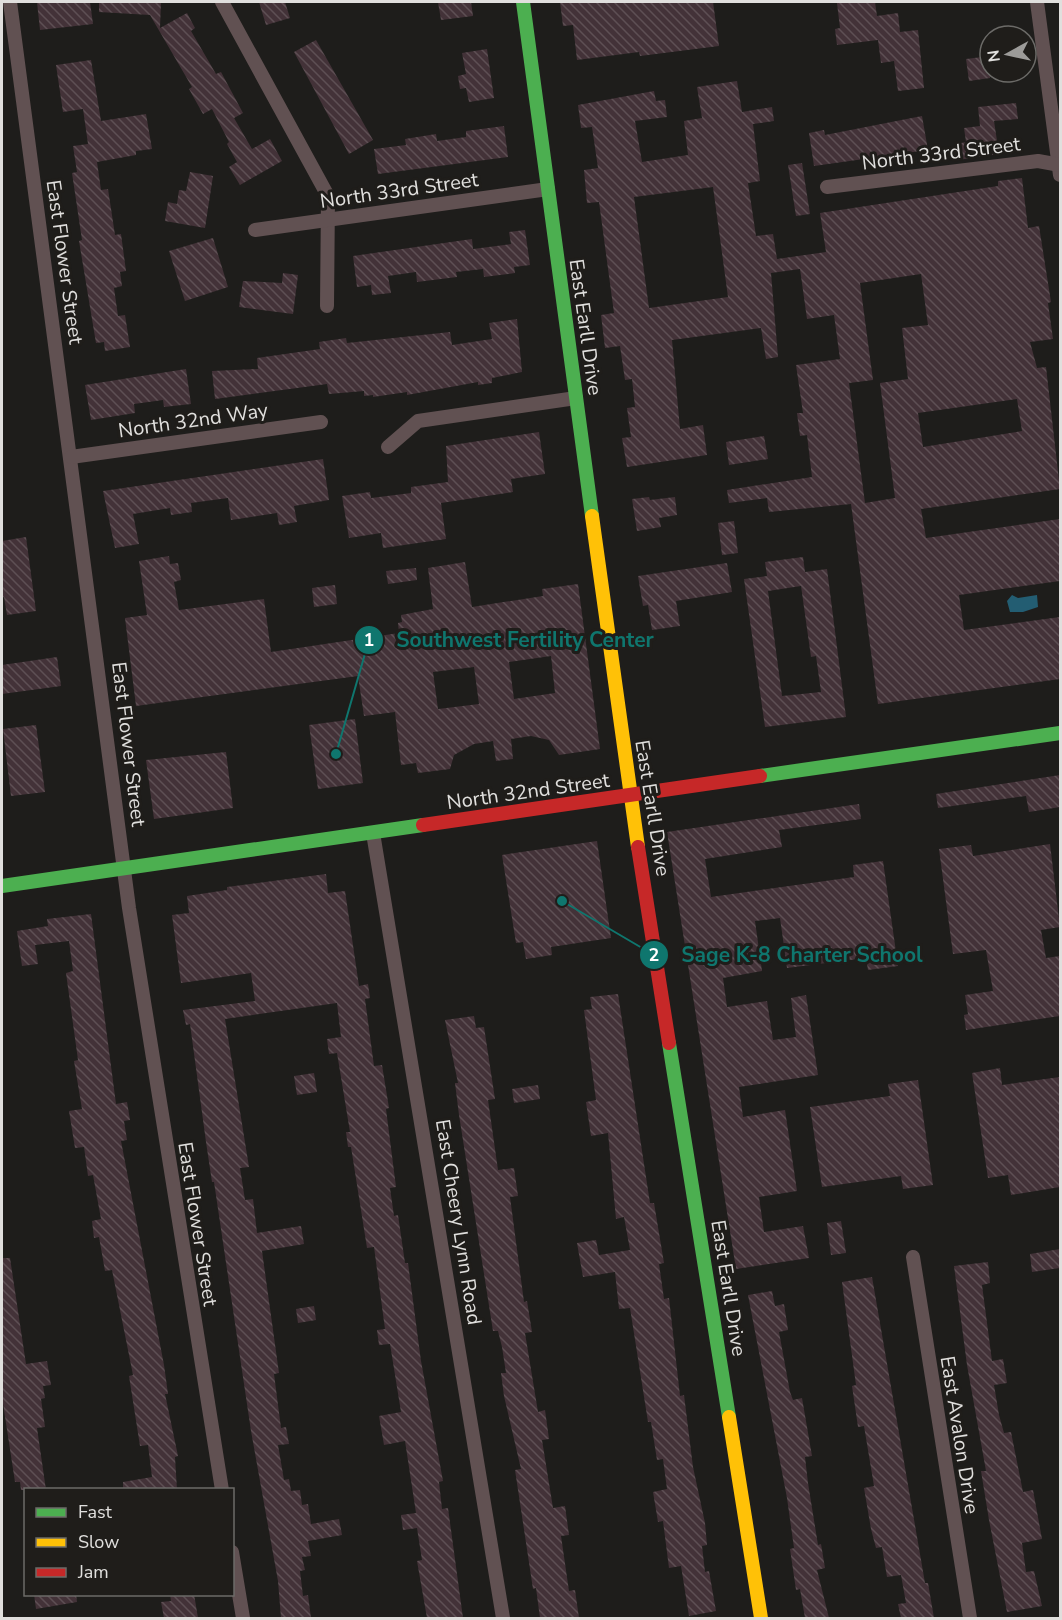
<svg xmlns="http://www.w3.org/2000/svg" width="1062" height="1620" font-family="'Nunito Sans',sans-serif">
<style>
.water{fill:#235d72}
.building{fill:url(#building-back-hatch);fill-rule:evenodd}
.lines{fill:none;stroke-linecap:round;stroke-linejoin:round}
.street{stroke:#615152;stroke-width:14}
.fast{stroke:#4caf50;stroke-width:14}
.slow{stroke:#ffc107;stroke-width:14}
.jam{stroke:#c62828;stroke-width:14}
.labels{text-anchor:middle;stroke-width:6;stroke-linejoin:round;paint-order:stroke}
.street-label{font-size:20px;fill:#e0dfdd;stroke:#1f1d1a}
.leader{fill:none;stroke:#0f766e;stroke-width:2}
.callout-dot{fill:#0f766e;stroke:#1f1d1a;stroke-width:2}
.mark-label{font-size:18px;text-anchor:middle;font-weight:bold;fill:#fff}
.callout-label{font-size:21px;text-anchor:middle;font-weight:bold;fill:#0f766e;stroke:#1f1d1a;stroke-width:6;stroke-linejoin:round;paint-order:stroke}
</style>
<defs>
<pattern id="building-back-hatch" width="6" height="6" patternUnits="userSpaceOnUse" patternTransform="scale(1.5)"><rect width="6" height="6" fill="#433238"/><path d="M-1 5l2 2M0 0l6 6M5-1l2 2" fill="none" stroke="#5e4f54"/></pattern>
</defs>
<rect width="100%" height="100%" fill="#1e1d1b"/>
<path class="water" d="M1012,595L1018,598L1037,595L1038,607L1023,612H1010L1007,601Z"/>
<g class="building">
<path d="M37,2H90L93,24L40,30Z"/>
<path d="M99,2H161L160,28L187,13L195,28L191,31L216,74L221,72L243,113L234,118L252,149L270,139L282,161L240,185L229,167L237,162L227,144L229,142L212,109L203,114L189,89L192,87L150,15L99,12Z"/>
<path d="M259,2H285L290,18L266,25Z"/>
<path d="M438,2H471L473,16L441,20Z"/>
<path d="M560,2H713L719,46L640,56L639,52L577,60L573,25L563,26Z"/>
<path d="M848,2H875L877,16L898,13L900,32L918,30L924,88L898,91L894,61L881,63L878,40L837,45L835,29L840,28L837,3Z"/>
<path d="M316,40L373,140L349,154L294,52Z"/>
<path d="M487,49L494,98L469,102L466,88L460,89L458,76L466,74L462,53Z"/>
<path d="M990,56V78L969,81L966,59Z"/>
<path d="M91,60L101,121L146,114L152,149L136,151V155L97,162L101,190L108,189L115,235L121,234L126,271L120,272L122,286L114,288L118,316L125,315L130,347L105,351L104,342L96,343L79,241L82,240L72,173L77,172L73,146L88,144L83,109L63,112L56,65Z"/>
<path d="M737,81L742,112L772,107L774,121L753,124L760,181L748,183L756,236L773,234L777,259L826,252L820,213L998,186V181L1022,178L1028,228L1039,226L1051,302L1048,303L1053,339L1030,342L1037,368L1046,367L1060,489L921,509L926,538L1060,519V581L959,595L964,630L1060,617V679L878,704L851,504L769,512L767,498L729,503L727,490L812,477L807,435L800,436L797,413H803L796,365L840,359L834,315L807,319L800,269L771,273L778,357L766,359L761,328L672,340L680,429L703,425L707,455L627,467L622,438L631,437L627,408L635,407L632,379L625,380L620,346L605,348L601,315L614,313L599,202L587,203L584,170L598,168L592,127L581,128L578,105L654,91L656,101L665,100L667,117L635,121L642,162L688,155L684,121L702,118L697,87ZM713,187L728,297L649,308L634,197ZM921,274L928,325L902,328L908,379L880,383L895,498L865,503L849,383L873,380L860,283ZM1017,399L1022,431L923,447L918,413Z"/>
<path d="M1016,103L1018,119L994,121L999,154L958,160L956,144L966,142L964,128L980,126L978,107Z"/>
<path d="M922,116L928,150L814,166L809,133L824,130L825,135Z"/>
<path d="M504,126L508,157L378,174L374,149L406,145L405,139L436,134L437,141L466,137V131Z"/>
<path d="M802,163L810,214L796,216L788,165Z"/>
<path d="M190,172L213,176L205,228L165,221L168,202L177,204L179,190L186,191Z"/>
<path d="M525,230L530,265L514,267L515,273L484,277L483,269L456,272L457,277L417,282L416,272L388,276L391,293L372,295L371,285L357,287L353,256L472,239L473,249L511,244L509,232Z"/>
<path d="M213,238L228,287L185,301L169,251Z"/>
<path d="M283,273L298,275L293,314L239,307L243,281L282,283Z"/>
<path d="M517,319L522,372L492,378V383L478,385V382L407,395V392L373,397V395L364,396V391L329,394L327,384L215,399L212,371L258,369L257,358L320,349L319,342L346,338L347,343L450,332L452,345L492,339L489,323Z"/>
<path d="M186,369L191,404L164,407L163,400L134,404L135,413L91,420L85,385Z"/>
<path d="M539,432L545,474L511,479L513,492L441,503L446,539L383,548L381,533L349,538L342,496L370,492L371,498L411,493V487L448,482L446,446Z"/>
<path d="M764,436L768,459L729,465L726,442Z"/>
<path d="M323,459L329,500L294,506L297,522L279,525L277,513L231,520L228,498L191,503L192,512L171,515L170,508L133,514L139,544L115,548L103,491Z"/>
<path d="M649,497L650,500L675,497L677,515L659,518L661,527L637,531L632,499Z"/>
<path d="M734,521L738,553L722,555L718,523Z"/>
<path d="M26,537L36,611L7,615L4,597L2,598V541Z"/>
<path d="M169,556L170,564L178,563L181,580L174,582L179,610L264,599L271,652L399,633L398,623L402,622L401,615L433,609L428,568L465,562L472,607L543,596L542,589L578,584L600,749L559,755L549,740L531,736L511,739L513,759L496,761L493,741L474,744L454,755L450,769L418,773L416,763L401,765L395,712L364,716L358,676L136,706L125,618L147,615L139,561ZM551,656L555,693L514,699L509,662ZM474,667L479,704L438,709L433,672Z"/>
<path d="M803,557L805,572L827,569L846,717L765,727L744,579L767,576L765,562ZM801,586L811,657L816,656L821,692L782,696L768,591Z"/>
<path d="M727,563L732,592L676,601L680,626L652,630L648,605L643,606L638,576Z"/>
<path d="M416,568L417,580L388,584L386,571Z"/>
<path d="M335,585L337,604L314,607L312,588Z"/>
<path d="M57,657L61,686L2,694V665Z"/>
<path d="M355,719L363,783L318,789L309,725Z"/>
<path d="M36,725L45,792L11,796L3,729Z"/>
<path d="M226,752L233,808L154,819L146,760Z"/>
<path d="M1060,775V807L1029,812L1026,796L938,808L936,794Z"/>
<path d="M859,804L861,819L779,830L782,847L705,859L711,897L854,877L853,865L883,861L898,966L868,970L866,958L787,968L780,918L755,921L762,971L723,978L727,1007L767,1001L773,1040L796,1037L791,998L806,995L818,1075L739,1087L743,1117L785,1110L797,1191L759,1197L764,1232L803,1226L809,1258L736,1269L667,832Z"/>
<path d="M597,841L611,938L551,947L552,955L526,959L523,942L516,943L502,855Z"/>
<path d="M1050,844L1060,927L1041,930L1046,958L1060,956V1016L966,1030L964,1015L968,1014L965,995L993,991L986,950L953,954L939,849L971,845L973,856Z"/>
<path d="M326,874L328,893L345,891L359,986L368,984L370,998L365,999L374,1066L382,1065L389,1108L386,1109L396,1187L390,1188L394,1216L398,1215L405,1263H408L421,1361L443,1481L439,1482L442,1509L448,1508L463,1618H427L417,1561L422,1560L417,1528L403,1530L401,1515L416,1513L405,1441L384,1445L379,1416L401,1412L390,1344L379,1345L377,1330L385,1329L374,1247L367,1248L351,1147H348L346,1132H350L337,1053L329,1054L327,1039L341,1037L337,1003L225,1019L249,1167L240,1168L245,1200L253,1199L257,1233L301,1226L304,1244L262,1251L279,1373L274,1374L281,1428L286,1427L289,1444L278,1445L284,1480L289,1479L291,1491L300,1490L302,1505L308,1504L311,1524L339,1519L342,1535L308,1541L311,1556L302,1557L305,1570L300,1571L303,1596L308,1595L311,1618H281L278,1581L251,1431L214,1182H212L206,1142L190,1024L186,1025L183,1010L255,1001L251,973L181,983L172,915L189,913L187,896L227,890V887Z"/>
<path d="M91,914L116,1104L127,1102L130,1120L124,1121L127,1140L121,1141L164,1365L168,1394H165L178,1456L175,1457L177,1490H123V1482L152,1477L148,1445L140,1446L129,1376L133,1375L112,1270L105,1271L99,1237L94,1238L92,1221L101,1219L93,1175L88,1176L84,1147L75,1148L69,1111L82,1109L74,1061L78,1060L66,973L73,971L69,941L35,945L38,964L22,966L17,931L48,926L47,919Z"/>
<path d="M618,994L650,1203H654L664,1263L659,1264L664,1299L669,1298L680,1396L684,1395L693,1467L705,1523L707,1545L702,1546L705,1572L709,1571L716,1611L689,1616L681,1566L669,1568L663,1521L658,1522L653,1492L667,1489L663,1459L657,1460L651,1422H648L630,1308L619,1309L615,1272L583,1277L577,1243L596,1240L599,1255L630,1250L624,1217L616,1219L608,1133L591,1136L586,1102L596,1100L584,1010L592,1009L590,997Z"/>
<path d="M474,1016L476,1028L484,1027L495,1099L488,1100L498,1170L514,1168L518,1196L510,1197L524,1302L527,1301L532,1332L525,1333L538,1412L545,1410L549,1439L542,1440L553,1508L565,1506L569,1535L561,1536L569,1591L575,1590L579,1618H540L536,1588L533,1589L515,1470L521,1469L504,1396L501,1373H506L502,1347L498,1331H493L459,1115L455,1083H458L445,1020Z"/>
<path d="M1000,1068L1002,1085L1060,1077V1187L1011,1195L1008,1175L988,1178L972,1073Z"/>
<path d="M314,1073L317,1092L297,1095L294,1076Z"/>
<path d="M918,1080L933,1185L903,1189L901,1176L822,1187L810,1107L890,1096L888,1084Z"/>
<path d="M538,1085L540,1099L514,1103L512,1089Z"/>
<path d="M841,1221L846,1253L831,1255L827,1223Z"/>
<path d="M1060,1249V1268L1032,1272L1030,1254Z"/>
<path d="M2,1258H10L26,1364L47,1361L51,1385L43,1386L45,1398L41,1399L45,1427L37,1428L46,1490H21L20,1482H15L2,1397Z"/>
<path d="M988,1262L990,1283L982,1285L992,1361L1003,1359L1007,1383L994,1385L999,1415L1004,1433L1011,1432L1023,1492L1033,1490L1042,1539L1022,1543L1026,1572L1034,1571L1042,1606L1007,1612L989,1520L981,1471H986L967,1365L954,1266Z"/>
<path d="M872,1277L925,1583H928L934,1618H901L898,1604L906,1603L901,1575L887,1577L882,1547L876,1548L871,1529L864,1488L874,1486L864,1426L858,1427L852,1386L856,1385L842,1282Z"/>
<path d="M772,1291L775,1306L784,1304L788,1330L779,1332L790,1392L793,1400L802,1398L812,1456L805,1457L808,1483L818,1545L821,1544L825,1568L817,1570L829,1618H805L800,1589L796,1590L790,1549L794,1548L787,1498L748,1295Z"/>
<path d="M314,1306L316,1320L298,1323L296,1309Z"/>
<path d="M34,1594H76L77,1602L36,1609Z"/>
<path d="M170,1594H194L198,1618H164L161,1602L171,1601Z"/>
</g>
<g class="lines">
<g class="street">
<path d="M10,2L129,908L222,1490"/>
<path d="M222,2L328,196L327,306"/>
<path d="M1037,2L1060,175"/>
<path d="M827,187L1038,161L1060,165"/>
<path d="M255,230L548,189"/>
<path d="M388,447L418,421L576,398"/>
<path d="M71,457L321,422"/>
<path d="M373,833L503,1618"/>
<path d="M913,1257L970,1618"/>
<path d="M232,1552L243,1618"/>
</g>
<g class="fast">
<path d="M523,2L592,516"/>
<path d="M760,776L1060,733"/>
<path d="M2,886L423,825"/>
<path d="M669,1043L729,1417"/>
</g>
<g class="slow">
<path d="M592,516L638,847"/>
<path d="M729,1417L761,1618"/>
</g>
<g class="jam">
<path d="M423,825L760,776"/>
<path d="M638,847L669,1043"/>
</g>
</g>
<g class="labels">
<g class="street-label">
<text transform="translate(941 153) rotate(-7)" y="7">North 33rd Street</text>
<text transform="translate(399 190) rotate(-8)" y="7">North 33rd Street</text>
<text transform="translate(65 262) rotate(82)" y="7">East Flower Street</text>
<text transform="translate(586 327) rotate(82)" y="7">East Earll Drive</text>
<text transform="translate(193 420) rotate(-8)" y="7">North 32nd Way</text>
<text transform="translate(129 744) rotate(83)" y="7">East Flower Street</text>
<text transform="translate(528 791) rotate(-8)" y="7">North 32nd Street</text>
<text transform="translate(653 808) rotate(81)" y="7">East Earll Drive</text>
<text transform="translate(459 1222) rotate(81)" y="7">East Cheery Lynn Road</text>
<text transform="translate(198 1224) rotate(81)" y="7">East Flower Street</text>
<text transform="translate(729 1288) rotate(81)" y="7">East Earll Drive</text>
<text transform="translate(960 1435) rotate(81)" y="7">East Avalon Drive</text>
</g>
</g>
<path class="leader" d="M336 754L369 640M562 901L654 955"/>
<g class="callout-dot">
<circle cx="336" cy="754" r="6"/>
<circle cx="562" cy="901" r="6"/>
<circle cx="369" cy="640" r="15"/>
<circle cx="654" cy="955" r="15"/>
</g>
<g class="mark-label">
<text x="369" y="646">1</text>
<text x="654" y="961">2</text>
</g>
<g class="callout-label">
<text x="525" y="647">Southwest Fertility Center</text>
<text x="802" y="962">Sage K-8 Charter School</text>
</g>
<rect width="1062" height="1620" fill="none" stroke="#e0dfdd" stroke-width="6"/>
<rect x="24" y="1488" width="210" height="108" fill="#1f1d1a" stroke="#6c6b68" stroke-width="1.5"/>
<rect x="36" y="1508" width="30" height="9" fill="#4caf50" stroke="#6c6b68" stroke-width="1.5"/>
<text x="78" y="1518" font-size="18" fill="#e0dfdd">Fast</text>
<rect x="36" y="1538" width="30" height="9" fill="#ffc107" stroke="#6c6b68" stroke-width="1.5"/>
<text x="78" y="1548" font-size="18" fill="#e0dfdd">Slow</text>
<rect x="36" y="1568" width="30" height="9" fill="#c62828" stroke="#6c6b68" stroke-width="1.5"/>
<text x="78" y="1578" font-size="18" fill="#e0dfdd">Jam</text>
<g transform="translate(1008 54) rotate(262)"><circle r="28" fill="#1f1d1a" stroke="#6c6b68" stroke-width="1.5"/>
<path d="M0-4.5L10 22L0 15L-10 22Z" fill="#9c9b99"/>
<text y="-9" font-size="16" font-weight="bold" text-anchor="middle" fill="#e0dfdd">N</text>
</g>
</svg>
